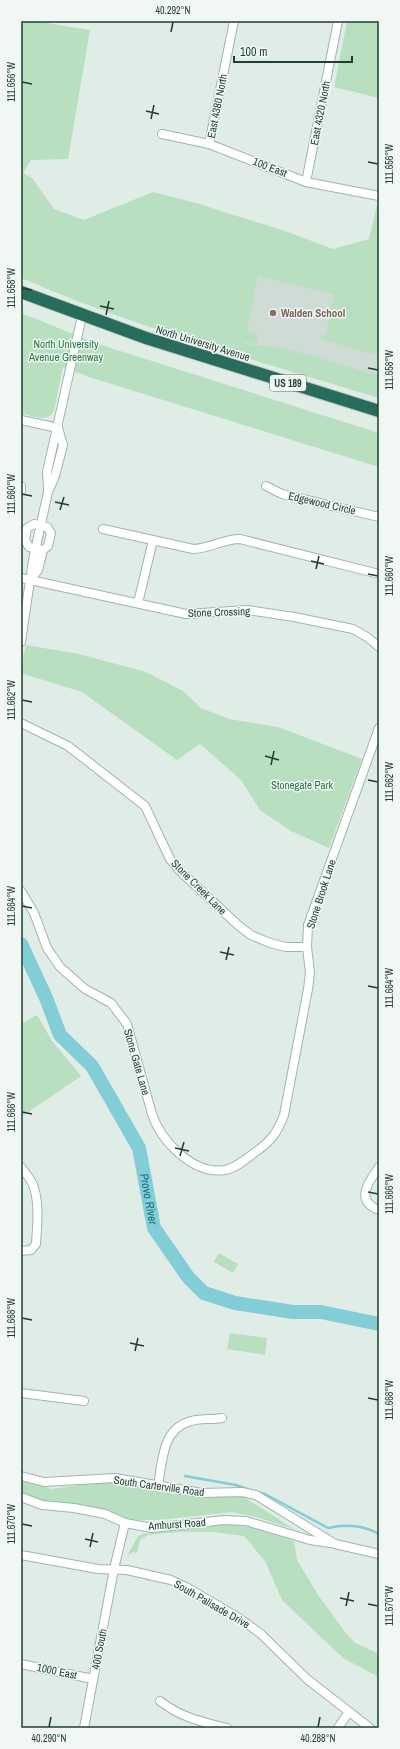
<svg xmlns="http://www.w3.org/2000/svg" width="400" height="1749" font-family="'Archivo Narrow',sans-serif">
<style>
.built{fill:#cedcd5}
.green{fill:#b7dfc0}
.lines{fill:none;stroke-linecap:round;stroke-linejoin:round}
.stream{stroke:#83cdd6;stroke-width:2.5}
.river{stroke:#83cdd6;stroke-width:14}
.minor-casing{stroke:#a2b4ad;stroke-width:10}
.highway-casing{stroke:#c0c9c6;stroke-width:14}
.minor{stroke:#fff;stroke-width:8}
.highway{stroke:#286d5b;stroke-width:12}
.ticks{fill:none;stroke:#1f3e34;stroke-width:1.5}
.education-dot{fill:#8d6e63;stroke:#f1f8f4;stroke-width:1.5}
.labels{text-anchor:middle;stroke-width:3;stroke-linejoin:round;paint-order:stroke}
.shield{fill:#f1f8f4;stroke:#5e766e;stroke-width:1}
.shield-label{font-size:10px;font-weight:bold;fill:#1f3e34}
.street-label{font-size:11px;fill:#1f3e34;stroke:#f1f8f4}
.education-label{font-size:11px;font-weight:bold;fill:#785e54;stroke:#f1f8f4;text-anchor:start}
.park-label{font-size:11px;fill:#267842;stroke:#f1f8f4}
.water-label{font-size:12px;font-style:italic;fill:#14727f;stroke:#f1f8f4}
.neatline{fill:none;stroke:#1f3e34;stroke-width:1.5}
.ticks-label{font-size:10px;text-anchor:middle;fill:#1f3e34}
</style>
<rect width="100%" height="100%" fill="#e0ece6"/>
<path class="built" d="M180,255L334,295L379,289V385L244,345Z"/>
<g class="green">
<path d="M21,21H34L90,30L68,159L31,160L23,173L32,178L54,209L84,220L153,192L196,203L285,231L333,249L369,239L379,197V356L321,339V337L326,334L334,295L258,276L247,331L258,334L256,344L245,342L244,344L281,348L313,356L379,376V398C259,361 137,328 21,278Z"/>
<path d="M347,21H379V98L334,87Z"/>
<path d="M21,313L98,344L379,433V467L89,377L63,367L54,411C47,423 32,416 21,413Z"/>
<path d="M26,645L79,654L146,672L183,691L201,708L229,719L278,727L362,759L329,848L291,831L260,810L241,780L200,744L177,760L82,692L21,673V664Z"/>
<path d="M37,1015L52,1041L81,1076L21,1117V1024Z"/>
<path d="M219,1253L238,1264L233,1273L214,1262Z"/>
<path d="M230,1333L267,1338L265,1355L227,1349Z"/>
<path d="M21,1480L52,1489L107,1481L137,1484L170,1492L202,1497L242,1496L294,1529L256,1517L232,1512L159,1520H137L127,1519L99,1509L48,1502L31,1497L21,1492Z"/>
<path d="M226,1524L256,1528L294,1541L297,1560L318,1595L345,1632L355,1643L379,1654V1677L343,1658L282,1600L265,1561L244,1536L213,1532H180L148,1535L140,1540L137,1553L133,1552L127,1556L137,1538L142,1534Z"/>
</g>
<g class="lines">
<g class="stream">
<path d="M185,1476L236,1485L253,1491"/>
<path d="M258,1492L265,1494L328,1528C346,1524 363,1525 379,1534"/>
</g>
<path class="river" id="s1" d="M21,944L46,998L60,1035L92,1066L139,1148L154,1228L188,1277L204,1293L235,1303L293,1312H321L379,1324"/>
<defs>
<g id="minor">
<path d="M162,134L209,144L306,182L379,196"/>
<path d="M209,144L234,21"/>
<path d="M306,182L338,21"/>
<path d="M21,420L58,428"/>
<path d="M21,486V491"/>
<path d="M266,486L282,494L379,517"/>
<path d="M48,489L47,472L82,316"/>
<path d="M34,524L47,527L51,533L48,546L43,550L29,547L25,540L27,528Z"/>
<path d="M103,529L193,549C209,549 223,539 240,539L379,574"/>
<path d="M21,578L186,614L247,610L294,617L353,629L367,637L379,647"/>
<path d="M31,579L38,570L43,550"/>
<path d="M138,603L153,540"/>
<path d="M21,642L33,560L48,492L55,476L63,445L58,428"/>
<path d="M21,723L68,746L145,806L170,859L180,871L239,926L251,935L270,943L286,947H307"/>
<path d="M21,891L34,913L47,948L60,967L85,989L111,1003L127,1024L152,1114C161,1141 193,1175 225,1170C236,1168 246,1159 254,1153C270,1142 277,1134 284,1115L308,989L310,973L307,947L308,925L379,728"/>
<path d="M21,1167C25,1173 31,1179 33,1185C40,1203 37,1226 36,1244L31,1250L21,1251"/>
<path d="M379,1167C369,1181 354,1201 379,1210"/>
<path d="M21,1393L84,1401"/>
<path d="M21,1476L44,1482L115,1478L202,1493L242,1492L256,1495L335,1544L379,1554"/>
<path d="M158,1486C162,1464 162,1430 188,1422C198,1418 211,1420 222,1418"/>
<path d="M21,1497L42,1505L74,1508L105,1514L125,1523L152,1528L224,1520L246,1521L310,1540L330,1543"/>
<path d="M21,1555L98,1569L127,1570L171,1580L188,1588L239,1618L261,1634L307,1679L370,1728"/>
<path d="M21,1664L93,1679"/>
<path d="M160,1701C180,1717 202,1722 227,1728"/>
<path d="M84,1728L114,1569L125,1523"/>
<path d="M338,1728L348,1713"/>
</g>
<path id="highway" d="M21,292L146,338L379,411"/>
</defs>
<use href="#minor" class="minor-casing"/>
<use href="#highway" class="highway-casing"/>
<use href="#minor" class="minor"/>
<use href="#highway" class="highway"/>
</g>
<path class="ticks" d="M171,32L173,22M22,82L32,84M146,111L159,114M151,119L154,105M368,162L378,164M22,288L32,290M100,306L114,309M106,315L109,301M368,368L378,370M22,494L32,496M55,502L69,505M60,510L64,497M311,561L324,564M316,569L319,556M368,574L378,576M22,700L32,702M265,756L279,760M271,765L274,751M368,780L378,782M22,906L32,908M220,952L234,955M226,960L229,947M368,986L378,988M22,1112L32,1114M175,1148L189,1151M180,1156L184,1142M368,1192L378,1194M22,1318L32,1320M130,1343L144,1346M135,1351L138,1338M368,1398L378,1400M22,1524L32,1526M85,1539L98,1542M90,1547L93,1533M340,1598L354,1601M368,1604L378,1606M346,1606L349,1592M49,1727L51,1717M318,1727L320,1717"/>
<circle class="education-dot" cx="273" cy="313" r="4"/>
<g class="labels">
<rect class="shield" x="270" y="375" width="36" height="16" rx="3"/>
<g class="shield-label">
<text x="288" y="387">US 189</text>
</g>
<g class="street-label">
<text transform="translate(217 106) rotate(-79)" y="4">East 4380 North</text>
<text transform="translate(320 113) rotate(-79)" y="4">East 4320 North</text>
<text transform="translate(270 167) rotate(21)" y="4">100 East</text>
<text transform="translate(203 343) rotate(17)" y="4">North University Avenue</text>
<text transform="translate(322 503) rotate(13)" y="4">Edgewood Circle</text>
<text transform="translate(219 612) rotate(-2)" y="4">Stone Crossing</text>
<text transform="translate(199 887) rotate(45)" y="4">Stone Creek Lane</text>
<text transform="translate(321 894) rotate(-72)" y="4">Stone Brook Lane</text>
<text transform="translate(137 1062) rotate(74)" y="4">Stone Gate Lane</text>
<text transform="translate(159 1486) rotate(8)" y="4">South Carterville Road</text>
<text transform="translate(177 1524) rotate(-4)" y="4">Amhurst Road</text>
<text transform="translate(212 1604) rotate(30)" y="4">South Palisade Drive</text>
<text transform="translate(99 1649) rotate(-79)" y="4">400 South</text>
<text transform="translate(57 1671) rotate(12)" y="4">1000 East</text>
</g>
<g class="education-label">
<text x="281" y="317">Walden School</text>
</g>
<g class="park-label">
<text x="66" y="348">North University<tspan x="66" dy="13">Avenue Greenway</tspan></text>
<text x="302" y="789">Stonegate Park</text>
</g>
<g class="water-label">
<text dy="4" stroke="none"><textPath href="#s1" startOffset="290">Provo River</textPath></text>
</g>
</g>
<rect width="400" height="1749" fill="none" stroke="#f1f8f4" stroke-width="44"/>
<path d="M234 56v6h118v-6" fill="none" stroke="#1f3e34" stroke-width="2"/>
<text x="240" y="56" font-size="12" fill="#1f3e34" stroke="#f1f8f4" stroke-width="3" paint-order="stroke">100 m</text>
<rect x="22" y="22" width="356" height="1705" class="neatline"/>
<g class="ticks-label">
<text x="173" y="14">40.292°N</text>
<text transform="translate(11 82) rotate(-90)" y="4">111.656°W</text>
<text transform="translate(389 164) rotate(-90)" y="4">111.656°W</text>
<text transform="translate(11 288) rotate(-90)" y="4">111.658°W</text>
<text transform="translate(389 370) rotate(-90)" y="4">111.658°W</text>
<text transform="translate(11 494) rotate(-90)" y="4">111.660°W</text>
<text transform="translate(389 576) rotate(-90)" y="4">111.660°W</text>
<text transform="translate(11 700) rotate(-90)" y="4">111.662°W</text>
<text transform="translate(389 782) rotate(-90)" y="4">111.662°W</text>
<text transform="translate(11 906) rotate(-90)" y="4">111.664°W</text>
<text transform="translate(389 988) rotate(-90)" y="4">111.664°W</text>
<text transform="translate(11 1112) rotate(-90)" y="4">111.666°W</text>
<text transform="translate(389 1194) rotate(-90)" y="4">111.666°W</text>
<text transform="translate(11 1318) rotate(-90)" y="4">111.668°W</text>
<text transform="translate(389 1400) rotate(-90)" y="4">111.668°W</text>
<text transform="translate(11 1524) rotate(-90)" y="4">111.670°W</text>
<text transform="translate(389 1606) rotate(-90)" y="4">111.670°W</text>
<text x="49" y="1742">40.290°N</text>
<text x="318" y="1742">40.288°N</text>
</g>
</svg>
